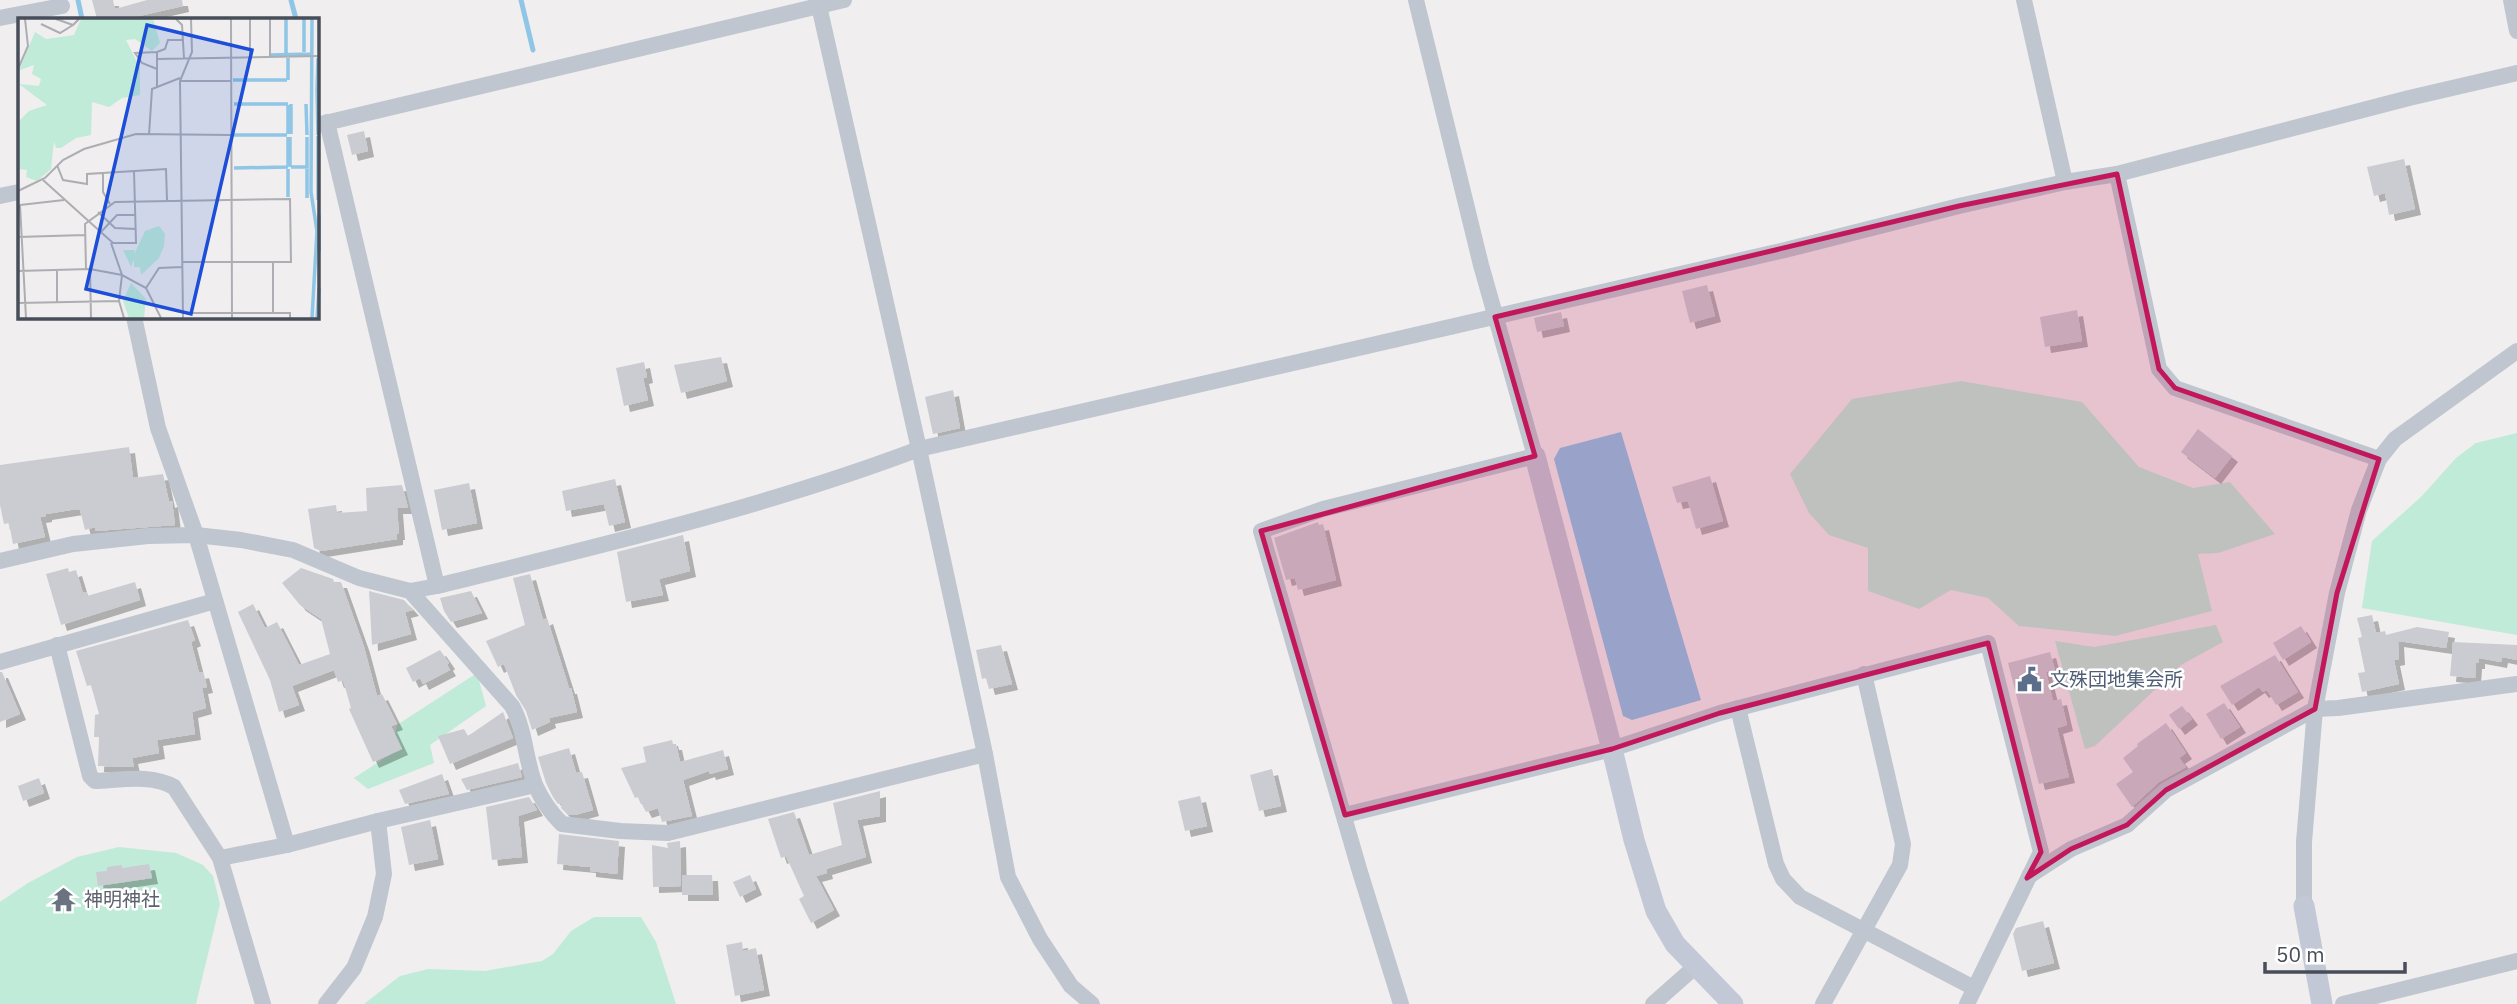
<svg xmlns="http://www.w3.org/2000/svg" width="2517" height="1004" font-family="'IBM Plex Sans','Noto Sans JP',sans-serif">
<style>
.green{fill:#bfebd8}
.water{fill:#8fc5e5}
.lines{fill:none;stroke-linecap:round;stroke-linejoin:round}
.stream{stroke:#8fc5e5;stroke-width:5}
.building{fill:#cbccd2;filter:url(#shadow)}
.street{stroke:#bfc6cf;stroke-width:16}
.secondary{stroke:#c2c8d5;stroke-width:21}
.marked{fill:#c2185b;fill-opacity:0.2;stroke:#c2185b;stroke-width:5;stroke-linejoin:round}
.labels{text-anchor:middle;stroke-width:5;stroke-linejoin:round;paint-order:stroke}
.service-label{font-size:19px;fill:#4e5e75;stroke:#fff;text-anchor:start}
.worship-label{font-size:19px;fill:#5b616d;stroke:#fff;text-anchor:start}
.inset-river{fill:none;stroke:#8fc5e5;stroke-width:3.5}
.inset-road{fill:none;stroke:#acaeb3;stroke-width:2}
.view{fill:#1d4ed8;fill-opacity:0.15;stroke:#1d4ed8;stroke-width:3.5}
.inset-edge{fill:none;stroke:#474e5a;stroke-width:3.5}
</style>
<defs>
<filter id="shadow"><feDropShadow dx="6" dy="6" stdDeviation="0" flood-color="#0004"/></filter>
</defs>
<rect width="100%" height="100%" fill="#f0eeee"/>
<g class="green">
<path d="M1961,381L2082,402L2139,467L2193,488L2230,482L2275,534L2218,553L2198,554L2212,611L2115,636L2019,626L1988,598L1951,590L1919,609L1868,591V548L1829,535L1809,513L1790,474L1852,399Z"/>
<path d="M2517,433V635L2362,608L2372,541L2422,496L2456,458L2476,443Z"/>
<path d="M2216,625L2223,642L2181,665L2095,746L2085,749L2055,641L2094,647Z"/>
<path d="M477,673L486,706L430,745L434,763L368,789L354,778L391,754L397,725Z"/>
<path d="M119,847L176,853L203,865L213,876L220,904L196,1004H0V902L28,883L77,857Z"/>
<path d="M594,917H641L656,942L676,1004H364L400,976L428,969L485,971L542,961L553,954L571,931Z"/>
</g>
<path class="water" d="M1621,432L1701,700L1632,720L1623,716L1554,459L1560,448Z"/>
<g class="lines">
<g class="stream">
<path d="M78,0L82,19"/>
<path d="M291,0L296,19"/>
<path d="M521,0L533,50"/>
</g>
</g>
<g class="building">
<path d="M92,0H113L115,9L147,0H182L183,6L126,19H97Z"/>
<path d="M364,131L368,151L352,155L347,135Z"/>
<path d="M2404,159L2415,209L2389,215L2385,193L2374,196L2367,167Z"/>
<path d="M1707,285L1715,316L1690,323L1682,291Z"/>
<path d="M2077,310L2082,341L2045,347L2040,317Z"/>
<path d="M1561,312L1564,326L1537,332L1534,318Z"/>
<path d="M721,357L727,381L681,393L674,365Z"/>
<path d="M644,362L647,377L643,378L648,400L624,406L616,368Z"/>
<path d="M953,390L960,428L933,434L925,397Z"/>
<path d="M2198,429L2232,456L2215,478L2181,452Z"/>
<path d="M129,447L133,478L163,474L169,502L172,501L175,525L96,531L95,527L85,530L80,510L77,509L46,514V516L40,517L45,537L13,544L9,523L4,524L0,505V465Z"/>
<path d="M1710,476L1723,521L1696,529L1688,501L1677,503L1672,487Z"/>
<path d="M615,479L625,522L609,526L604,504L566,511L562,491Z"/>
<path d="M469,483L477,523L442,530L434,490Z"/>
<path d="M402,485L408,508H397L399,534H397V539L321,551L314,548L308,509L336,505L337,513L367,511L366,488Z"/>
<path d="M1318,522L1319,525L1323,524L1336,580L1298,590L1295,578L1286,580L1274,538Z"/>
<path d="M683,535L690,571L659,579L663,595L626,602L617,552Z"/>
<path d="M68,568L69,572L76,570L83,593L86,592L87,596L135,582L140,600L61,625L46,574Z"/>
<path d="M301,568L333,579L334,582H341L364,647L377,696L382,694L397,724L391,726L402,749L373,762L349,709L351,708L343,680L338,682L334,670L292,686L299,705L279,712L270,680L238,612L253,604L265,628L277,622L299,665L330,654L321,619L300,605L282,583Z"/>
<path d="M530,574L543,620L547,618L569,688H571L577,712L549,718L550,722L532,730L526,711L516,695L504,664L498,667L486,641L525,625L513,578Z"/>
<path d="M369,591L404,600L413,610L405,612L411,634L372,645Z"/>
<path d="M471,591L482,613L451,622L444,611L440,598Z"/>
<path d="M2372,615L2376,633L2385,631L2386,635L2417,627L2449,632L2446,648L2398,641L2399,659L2394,660L2399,684L2362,692L2358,673L2365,672L2358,638L2362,637L2357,618Z"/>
<path d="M188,620L195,640L191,642L199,673L203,672L207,687L202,688L206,708L192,712L195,734L157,740L159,753L132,758L134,767L98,766L99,737H94L95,715L99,714L91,685L87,686L76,651Z"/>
<path d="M2301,626L2311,642L2283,660L2273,643Z"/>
<path d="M2453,642L2517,645V660L2502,657L2501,662L2479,658V663H2476L2475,678L2450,676Z"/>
<path d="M1001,645L1012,684L989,689L986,678L982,679L976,650Z"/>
<path d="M440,650L449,663L447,665L450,670L423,684L420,678L413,682L406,668Z"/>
<path d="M2050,652L2055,670L2046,672L2053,701L2061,699L2067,725L2057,728L2069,777L2039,784L2008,663Z"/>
<path d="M2275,655L2298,692L2276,705L2267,690L2263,692L2259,687L2232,705L2220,686Z"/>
<path d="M0,672H2L20,714L0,722Z"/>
<path d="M2224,703L2240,727L2221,739L2206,714Z"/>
<path d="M2182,706L2192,719L2179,729L2169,715Z"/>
<path d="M503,712L513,738L450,764L438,736L464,729L468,736Z"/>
<path d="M2166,723L2186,753L2179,758L2186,767L2159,782L2132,807L2116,784L2133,772L2123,758L2138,746L2137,744Z"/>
<path d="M672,740L673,744H676L680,762L723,750L728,769L710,774L709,771L683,780L692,816L662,822L658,808L646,812L638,797L635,798L621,768L646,762L643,747Z"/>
<path d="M569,748L576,773L582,772L593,810L575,815L567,814L561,808L562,803L558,804L553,797L546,783L538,757Z"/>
<path d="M518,763L522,777L467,790L461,779Z"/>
<path d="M1272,769L1281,806L1259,811L1250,775Z"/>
<path d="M442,774L449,794L405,804L399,790Z"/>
<path d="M39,778L44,793L23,801L18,786Z"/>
<path d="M880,791V816L857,820L866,857L826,869L827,873L816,876L834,910L811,923L799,899L804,896L786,856L781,858L768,819L794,812L809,855L842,845L833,803Z"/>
<path d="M1200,796L1207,826L1185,831L1178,801Z"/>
<path d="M529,797L537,810L518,816L522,857L492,860L486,807Z"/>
<path d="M430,820L438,859L409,865L401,827Z"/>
<path d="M559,834L619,841L617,874L590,871V867L557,864Z"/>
<path d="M680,841L681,886L653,887L652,845L668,848L667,843Z"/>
<path d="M149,864L152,878L98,886L96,872L107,871V867L122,865V868Z"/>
<path d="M682,875H712L713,895H682Z"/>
<path d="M750,875L756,889L740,897L733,882Z"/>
<path d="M2043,921L2054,963L2022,971L2013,934L2016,928Z"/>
<path d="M742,942L743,951L756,948L764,990L735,996L726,945Z"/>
</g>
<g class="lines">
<g class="street">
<path d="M2024,0L2065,182"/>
<path d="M2511,0L2517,31"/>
<path d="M819,6L919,449L985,754L1008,877L1040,939L1071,986L1092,1004"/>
<path d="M0,18L62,6"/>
<path d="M327,122L437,586"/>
<path d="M317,125L844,0"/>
<path d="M2117,174L2159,369L2175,388L2379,459"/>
<path d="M0,196L19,192"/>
<path d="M134,317L158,428L196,535L287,845"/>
<path d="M0,561L73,544L148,536L196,535L241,540L293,550L359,578L410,591L437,586C598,546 763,508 919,449L1785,250L1959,206L2065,182L2117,174L2409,98L2517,73"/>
<path d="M410,591L512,706C526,731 525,761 536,787C543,802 551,813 562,824L620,831L668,833L985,754"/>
<path d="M57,645L90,776L95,781C121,780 152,774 174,787L220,858L263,1004"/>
<path d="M0,662L215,601"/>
<path d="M1738,708L1776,864L1783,879L1800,897L1974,988"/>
<path d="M1345,815L1612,749L1720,713L1988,643L2041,852L1967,1004"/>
<path d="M220,858L287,845L378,821L535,785"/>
<path d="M2029,876L2071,849L2127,825L2166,790L2315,709L2338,708L2517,684"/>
<path d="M2304,906V842L2315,709L2337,593L2359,510L2379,459L2395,439L2517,351"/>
<path d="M326,1004L354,968L375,917L384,874L378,821"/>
<path d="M1401,1004L1360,872L1261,531L1323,509L1535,456L1481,265L1416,0"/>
<path d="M1653,1004L1696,966"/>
<path d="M1823,1004L1900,865L1903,844L1864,674"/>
<path d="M2343,1004L2517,961"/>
</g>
<g class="secondary">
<path d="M1535,456L1612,749L1634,840L1656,911L1675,944L1733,1004"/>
<path d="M2304,906L2322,1004"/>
</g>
</g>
<path class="marked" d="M2117,174L2159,369L2175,388L2379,459L2337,593L2315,709L2166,790L2127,825L2071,849L2027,878L2041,852L1988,643L1720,713L1612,749L1345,815L1261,531L1535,456L1495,317L1959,206Z"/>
<defs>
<symbol id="civic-bare" viewBox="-9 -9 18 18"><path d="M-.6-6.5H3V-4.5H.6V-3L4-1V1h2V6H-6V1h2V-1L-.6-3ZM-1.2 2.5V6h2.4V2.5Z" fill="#5c6f8a" stroke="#fff" stroke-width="2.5" paint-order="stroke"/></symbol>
<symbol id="temple-bare" viewBox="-9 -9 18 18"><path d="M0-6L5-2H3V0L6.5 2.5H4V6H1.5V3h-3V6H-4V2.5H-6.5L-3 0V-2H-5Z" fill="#6b7280" stroke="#fff" stroke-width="2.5" paint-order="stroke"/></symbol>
</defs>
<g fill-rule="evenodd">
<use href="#civic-bare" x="2012" y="662" width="35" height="35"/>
<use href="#temple-bare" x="46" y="882" width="35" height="35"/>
</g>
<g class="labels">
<g class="service-label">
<text x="2050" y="686">文殊団地集会所</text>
</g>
<g class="worship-label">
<text x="84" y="906">神明神社</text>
</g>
</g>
<g transform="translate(18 18)">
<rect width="301" height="301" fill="#f0eeee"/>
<path d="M63,1H135L142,25L134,33L117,21L108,22L122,50V77L104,80L91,89L74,84L73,117L58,120L43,130H38L36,123L33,151L19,163L8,159L9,152L0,151V104L11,93L29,87L1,66L21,68L23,61L14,56L16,47L2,52L0,62V55L17,14L28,21L56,17ZM141,208L147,216L146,228L141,240L123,257L122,249H116V241L113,249L105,232H117L116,237L127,213ZM113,265L128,281L126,300H111L105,283Z" fill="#bfebd8"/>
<path class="inset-river" d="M286,1V34M268,36V1M253,37L293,36M270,40V62M215,62H269M299,71L300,117M299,71L300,40M216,86H270M288,86L289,117M270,87V116M273,116V86M216,117H269M300,118V182M270,119V148M272,149V119M273,149H289V119M216,150L270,149M270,151V179M289,151V180M301,197V233M294,300L299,213L293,174L294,1M299,300L301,270"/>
<path class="inset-road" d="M38,1L55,7L61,1M158,1L164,7L166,40M213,1L214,300M232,1V38M23,6L42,15L55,7M252,38V1M138,41L301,38M0,51L10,28L7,1M139,51L124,45L117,35L139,34L147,31L150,22H165M163,63H213M139,69V34M131,117L134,71L162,60M39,147L45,162L69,166V156L148,151L149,182M85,155V174L92,186M25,162L95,225H118L116,153M0,173L27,160L45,142L66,131L118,116L213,117M2,187L8,300M2,187L46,182M80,194L97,210L118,211M82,215L99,197H118M0,219L67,217M93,225L104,257L101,283L106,300M255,244V295M68,251L67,206L97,184L272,181L273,244H165M72,251L73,300M39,252V284M0,253L72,251L104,257L128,270L143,300M128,270L141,250L164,249M0,285L101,283M165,295H272V300M165,300L162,63L174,34L173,1"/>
<path class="view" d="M129,7L234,32L173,296L68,271Z"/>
<rect width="301" height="301" class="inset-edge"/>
</g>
<path d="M2265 962v10h140v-10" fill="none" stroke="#474e5a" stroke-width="3.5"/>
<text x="2276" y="962" font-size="21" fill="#474e5a" stroke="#ffffff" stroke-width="5" paint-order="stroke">50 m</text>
</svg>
